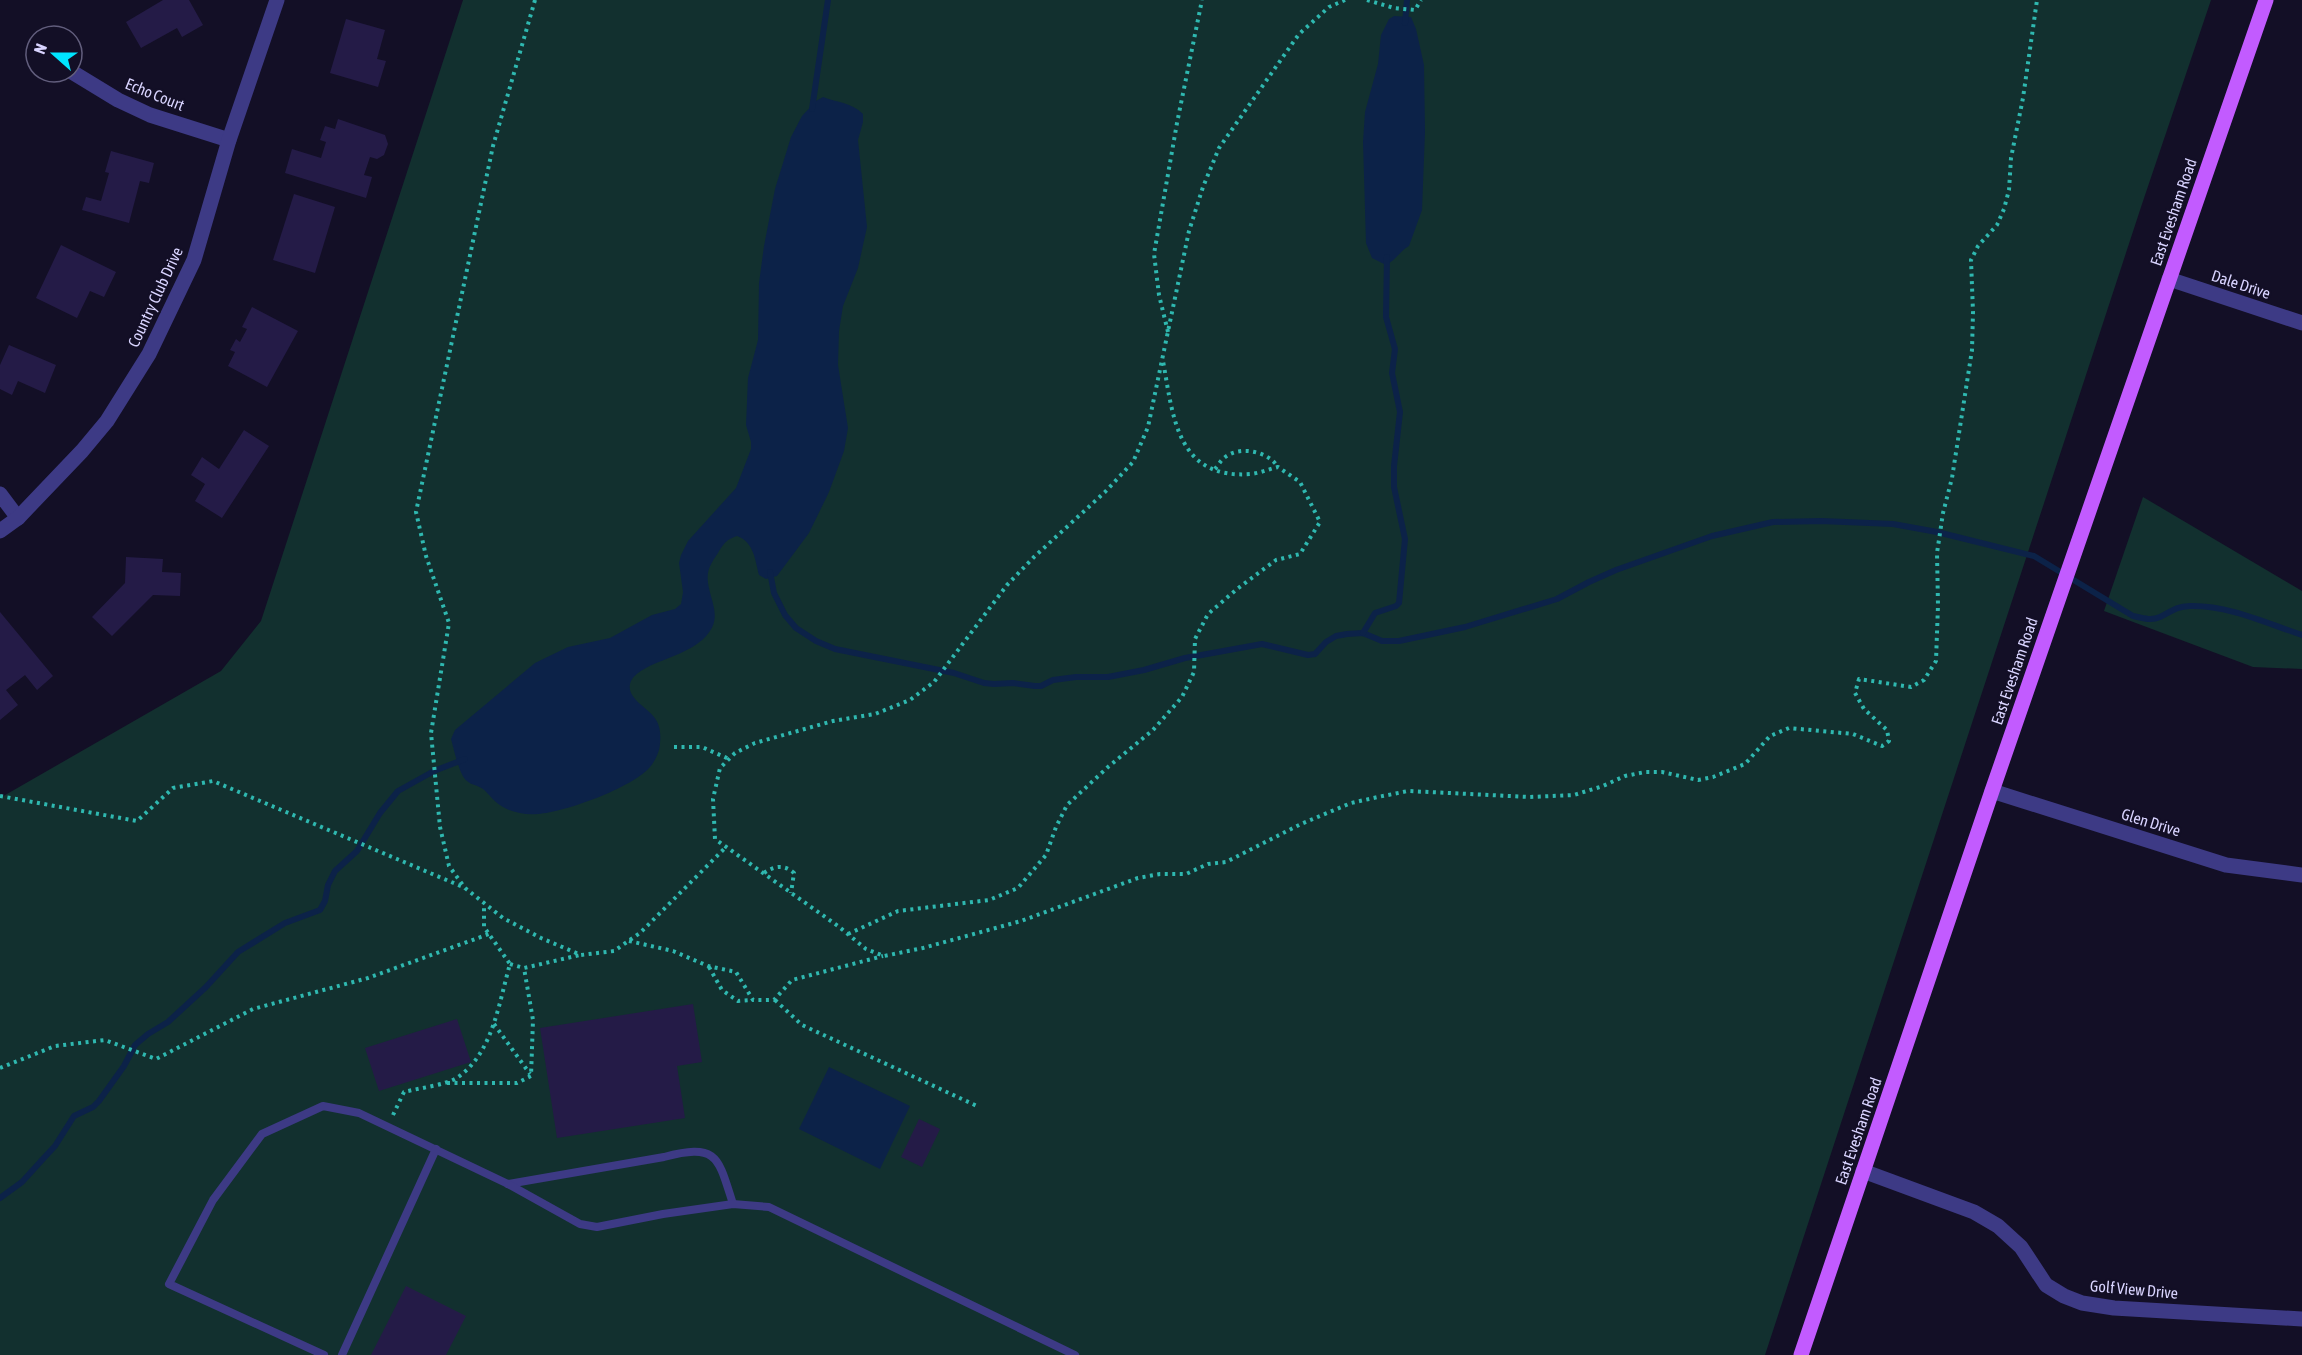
<svg xmlns="http://www.w3.org/2000/svg" width="2302" height="1355" font-family="'Asap Condensed',sans-serif">
<style>
.green{fill:#12302f}
.water{fill:#0c2248}
.lines{fill:none;stroke-linecap:round;stroke-linejoin:round}
.stream{stroke:#0c2248;stroke-width:6}
.building{fill:#241b47}
.path{stroke:#2fb8b0;stroke-width:4;stroke-dasharray:3 4.5;stroke-linecap:butt}
.service{stroke:#3d3a85;stroke-width:8}
.minor{stroke:#3d3a85;stroke-width:15}
.primary{stroke:#c25bff;stroke-width:15}
.labels{text-anchor:middle;stroke-width:4.5;stroke-linejoin:round;paint-order:stroke}
.street-label{font-size:16px;fill:#d9d4ff;stroke:#130f26}
</style>
<rect width="100%" height="100%" fill="#130f26"/>
<g class="green">
<path d="M463,0H2211L2142,204L1765,1355H0V798L221,671L261,621Z"/>
<path d="M2143,497L2302,591V669L2253,667L2104,611Z"/>
</g>
<g class="water">
<path d="M1394,16L1411,17L1416,29L1424,65L1425,132L1422,210L1409,246C1399,252 1396,260 1386,265L1372,258L1366,243L1363,142L1365,112L1378,64L1381,35L1389,19Z"/>
<path d="M823,97C838,103 851,102 863,114V122L858,140L867,227L858,268L843,306L839,331L838,365L848,428L844,451L829,492L809,533L777,576L766,579L759,575C755,560 754,542 737,536C727,539 723,544 718,553C714,559 709,566 708,573C705,593 723,612 710,631C693,658 642,660 631,681C624,697 647,707 654,717C660,724 661,734 660,743C660,751 655,761 650,767C632,788 565,812 538,814C526,815 513,813 503,807C494,802 490,795 483,789C478,785 471,785 467,781C459,775 454,749 451,739L455,730L535,663L568,647L610,638L652,615L675,609L681,604L683,592L679,563L681,555L688,541L736,488L751,449V442L746,425L748,378L758,340L759,283L764,246L775,189L791,137L802,116L816,101Z"/>
<path d="M829,1067L910,1106L880,1169L799,1129Z"/>
</g>
<g class="lines">
<g class="stream">
<path d="M1405,23L1407,0"/>
<path d="M812,109L828,0"/>
<path d="M770,572L774,593L785,615L796,628L816,641L835,649L954,673L984,683L994,684L1013,683L1035,686H1041L1053,680L1076,677H1108L1144,670L1185,658L1262,644L1308,655L1315,654L1326,642L1336,636L1347,634L1363,633L1382,641H1399L1465,627L1557,599L1589,582L1616,570L1712,536L1773,522L1821,521L1893,524L1937,532L2034,556L2133,616C2142,618 2151,621 2160,617C2173,611 2174,607 2190,606C2228,605 2266,623 2302,635"/>
<path d="M1363,633L1375,613L1396,606L1399,603L1405,539L1394,487V466L1400,412L1392,373L1395,349L1386,317L1387,257"/>
<path d="M0,1198L22,1182L42,1160L55,1146L74,1116L93,1107L99,1101L124,1066L135,1045L148,1034L168,1022L206,987L238,952L285,923L320,910L325,901L328,885L335,871L357,851L380,813L398,791L434,771L465,759"/>
</g>
</g>
<g class="building">
<path d="M163,0H189L203,25L182,37L177,28L141,48L126,22Z"/>
<path d="M346,19L385,30L377,59L386,61L378,87L330,73Z"/>
<path d="M338,119L385,135L388,144L384,155L377,159L370,157L364,175L372,177L366,198L285,173L292,149L321,158L326,142L320,140L325,126L335,129Z"/>
<path d="M111,151L154,163L149,183L140,181L129,223L82,210L86,197L101,201L109,173L105,172Z"/>
<path d="M294,194L335,207L315,273L273,260Z"/>
<path d="M61,245L116,272L104,297L90,291L77,318L36,298Z"/>
<path d="M252,307L298,331L267,387L228,366L235,352L230,350L236,339L240,342L247,329L242,327Z"/>
<path d="M9,345L56,365L45,393L18,381L12,395L0,389V365Z"/>
<path d="M244,430L269,446L222,518L195,501L205,484L191,475L202,457L219,469Z"/>
<path d="M126,557L163,559L162,572L181,573L180,596L153,595L112,636L92,617L125,583Z"/>
<path d="M0,612L53,676L37,690L25,675L6,690L18,705L0,720Z"/>
<path d="M693,1004L702,1062L677,1066L685,1118L557,1138L540,1028Z"/>
<path d="M457,1019L471,1062L379,1091L365,1048Z"/>
<path d="M919,1119L940,1129L922,1167L901,1157Z"/>
<path d="M406,1286L466,1316L446,1355H371Z"/>
</g>
<g class="lines">
<g class="path">
<path d="M535,0L493,146L416,512L426,556L449,623L431,733L440,827L449,866L465,888L503,918L541,938L581,955L614,951L640,933L726,847"/>
<path d="M1345,0L1329,7L1299,34L1219,148L1203,187L1189,231L1148,427L1133,462L1105,492L1034,557L1007,585L934,682L910,700L875,714L833,721L755,743L735,753L720,768L713,799L715,839L838,926L866,949L884,956L923,948L1021,921L1138,878L1160,874H1186L1208,864L1226,862L1301,824L1351,803L1378,797L1408,791L1530,797L1574,795L1603,786L1625,776L1645,772H1662L1698,780L1713,777L1745,764L1770,736L1789,728L1853,734L1882,746L1889,741L1887,730L1864,709L1855,693L1859,679L1911,687L1924,680L1936,661L1938,605L1937,553L1943,513L1952,478L1972,350L1973,312L1971,260L1978,246L1997,225L2004,209L2009,190L2011,158L2023,98L2037,0"/>
<path d="M1367,0L1394,8L1415,10L1421,0"/>
<path d="M1168,332L1159,295L1154,254L1177,123L1202,0"/>
<path d="M1215,469C1218,466 1220,461 1224,458C1239,445 1268,451 1278,467"/>
<path d="M674,747H702L729,759"/>
<path d="M0,796L137,821L173,788L213,781L463,887"/>
<path d="M764,873C774,866 784,864 794,873L791,893"/>
<path d="M848,934L898,911L989,900L1018,888L1046,855L1056,827L1067,805L1108,767L1153,730L1182,697L1194,672L1195,639L1208,614L1237,589L1276,560L1300,554L1320,522L1300,482L1278,467C1269,469 1260,473 1251,474C1176,480 1173,415 1163,361"/>
<path d="M629,941L673,951L708,966L736,972L753,1000H774L792,980L883,956"/>
<path d="M510,964L524,968L580,955"/>
<path d="M709,967L722,990L738,1001L753,1000"/>
<path d="M775,1000L802,1025L977,1106"/>
<path d="M494,1024L530,1074"/>
<path d="M0,1068L55,1046L105,1040L156,1059L253,1009L368,978L489,934"/>
<path d="M447,1083H517L531,1076L533,1020L524,968"/>
<path d="M393,1115L404,1092C419,1088 447,1085 458,1077C493,1053 499,1002 510,964L484,927V904"/>
</g>
<g class="service">
<path d="M508,1184L664,1157C718,1143 718,1157 733,1204"/>
<path d="M324,1355L169,1284L213,1200L262,1134L323,1106L359,1113L508,1184L580,1224L597,1227L663,1214L733,1204L769,1207L1075,1355"/>
<path d="M342,1355L436,1149"/>
</g>
<g class="minor">
<path d="M72,72L118,100L150,115L229,140"/>
<path d="M2169,279L2302,323"/>
<path d="M0,494L18,518"/>
<path d="M0,531L18,518L82,451L107,421L149,354L194,260L229,140L277,0"/>
<path d="M1992,791L2226,865L2302,875"/>
<path d="M1863,1171L1974,1212L1998,1226L2021,1247L2046,1285L2064,1296L2082,1303L2114,1308L2302,1319"/>
</g>
<path class="primary" d="M1801,1355L1992,791L2266,0"/>
</g>
<g class="labels">
<g class="street-label">
<text transform="translate(155 94) rotate(22)" y="6">Echo Court</text>
<text transform="translate(2173 212) rotate(-71)" y="6">East Evesham Road</text>
<text transform="translate(2241 284) rotate(18)" y="6">Dale Drive</text>
<text transform="translate(155 297) rotate(-65)" y="6">Country Club Drive</text>
<text transform="translate(2014 671) rotate(-71)" y="6">East Evesham Road</text>
<text transform="translate(2151 822) rotate(17)" y="6">Glen Drive</text>
<text transform="translate(1858 1131) rotate(-71)" y="6">East Evesham Road</text>
<text transform="translate(2134 1289) rotate(5)" y="6">Golf View Drive</text>
</g>
</g>
<g transform="translate(54 54) rotate(291)"><circle r="28" fill="#130f26" stroke="#625e7d" stroke-width="1.5"/>
<path d="M0-4.5L10 22L0 15L-10 22Z" fill="#00e5ff"/>
<text y="-9" font-size="16" font-weight="bold" text-anchor="middle" fill="#d9d4ff">N</text>
</g>
</svg>
